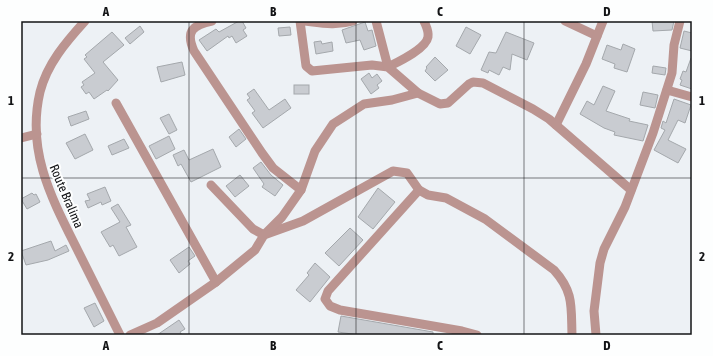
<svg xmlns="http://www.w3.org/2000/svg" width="713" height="356" font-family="'Asap Condensed',sans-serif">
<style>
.building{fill:#c9ccd1;stroke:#a4a8ac}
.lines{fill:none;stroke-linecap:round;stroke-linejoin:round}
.minor{stroke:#bb9490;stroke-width:9}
.grid{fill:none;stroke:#131416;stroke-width:1;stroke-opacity:0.55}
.labels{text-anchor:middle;stroke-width:4;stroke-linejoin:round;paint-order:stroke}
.street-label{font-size:13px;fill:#131416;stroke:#fdfefe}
.neatline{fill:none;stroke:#131416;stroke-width:1.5}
.grid-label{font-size:13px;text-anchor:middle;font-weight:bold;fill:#131416}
</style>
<rect width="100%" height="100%" fill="#edf1f5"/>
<g class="building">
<path d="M239,21H242L246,28L243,30L247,36L236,43L232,36L229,38L228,36L207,51L199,40L216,29L219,32Z"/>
<path d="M652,21H674L672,30L653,31Z"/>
<path d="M365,22L368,31L372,30L376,46L364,50L360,40L346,43L342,30Z"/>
<path d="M140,26L144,32L130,44L125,38Z"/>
<path d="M290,27L291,35L279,36L278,28Z"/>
<path d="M466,27L481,35L470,54L456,46Z"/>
<path d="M684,31L692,33V51L680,48Z"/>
<path d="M112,32L124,45L103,62L118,80L108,91L107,90L94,99L89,92L86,94L81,87L84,85L82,82L95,73L84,59L87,57L85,55Z"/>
<path d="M506,32L534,43L527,60L512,54L510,70L503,67L499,75L489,70L488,73L481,70L489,52L496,53Z"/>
<path d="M321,41L322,44L332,42L333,51L316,54L314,42Z"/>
<path d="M623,44L635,49L627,72L614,68L615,64L602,59L607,45L621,50Z"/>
<path d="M435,57L448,70L435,81L425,71L427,68L426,67Z"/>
<path d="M691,58H692V89L680,85L682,80L680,79L683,71L686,72Z"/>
<path d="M182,62L185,75L161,82L157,67Z"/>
<path d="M653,66L666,68L665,75L652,73Z"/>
<path d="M369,73L372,78L377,74L382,81L377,85L379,88L371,94L361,79Z"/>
<rect x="294" y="85" width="15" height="9"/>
<path d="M603,86L615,91L606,111L630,119L629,121L648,125L643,141L614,135L615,132L604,128L580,114L587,101L594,105Z"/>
<path d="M254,89L269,110L285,99L291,108L263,128L252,113L255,111L247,100L250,98L247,94Z"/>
<path d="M643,92L658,95L655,108L640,105Z"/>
<path d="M674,99L691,105L685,123L678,120L668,140L686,149L678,163L654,150L665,130L661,128L663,121L666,123Z"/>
<path d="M86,111L89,119L71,126L68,117Z"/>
<path d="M169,114L177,130L169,134L160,118Z"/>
<path d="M239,129L246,139L236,147L229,137Z"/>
<path d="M85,134L93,150L75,159L66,143Z"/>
<path d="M169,136L175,149L156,159L149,146Z"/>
<path d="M124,139L129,148L112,155L108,146Z"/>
<path d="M213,149L221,167L191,182L181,164L178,166L173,155L184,150L189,160Z"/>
<path d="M261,162L271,175L283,185L275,196L262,187L264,184L253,168Z"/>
<path d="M240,175L249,186L235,197L226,186Z"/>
<path d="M105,187L111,201L102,205L101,202L88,208L85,201L90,200L87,194Z"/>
<path d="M378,188L395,202L373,229L358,217Z"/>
<path d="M32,193L34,195L36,194L40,202L27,209L21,199Z"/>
<path d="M118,204L131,225L126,227L137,247L119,256L113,245L110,247L101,232L120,222L111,208Z"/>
<path d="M350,228L363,240L339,266L325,253Z"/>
<path d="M51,241L55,251L66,245L69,251L48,260L26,265L21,251Z"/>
<path d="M189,247L195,256L188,261L190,264L179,273L170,260Z"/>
<path d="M315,263L330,277L310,302L296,290L309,275L307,273Z"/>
<path d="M95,303L104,321L94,327L84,308Z"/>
<path d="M341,316L433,332V335H359L338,332Z"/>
<path d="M179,320L185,329L180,332L182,335H157Z"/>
</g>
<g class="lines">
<g class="minor">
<path d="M85,21C66,42 47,64 40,92C26,152 52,199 78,251C92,279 106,307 120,335"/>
<path d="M212,21C193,25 185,31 194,51L262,153L273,168L301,190"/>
<path d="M300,21L306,66L312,71L372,65L388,67L418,93L440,104L448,103L469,84L473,82L483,83L533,109L549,119L631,190"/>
<path d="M304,21C321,23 336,26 353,21"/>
<path d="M376,21L388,67C398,62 426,49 428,37C429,31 426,26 424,21"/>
<path d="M565,21L597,36"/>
<path d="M667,90L692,97"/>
<path d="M116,103L216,282"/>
<path d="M556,125L586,64L603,21"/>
<path d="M21,138L37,134"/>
<path d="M211,185L253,229L264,235L303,221L393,171L407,173L419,190"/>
<path d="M130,335L157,323L216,282L255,250L264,235L282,217L301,190L315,151L333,124L364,104L392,100L418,93"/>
<path d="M477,335L462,331L340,310L330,306L325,299L328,291L419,190L428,195L446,198L485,219L554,270C574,292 571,307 572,335"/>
<path d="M596,335L594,311L600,263L604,249L625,207L653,133L672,73L674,45L680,21"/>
</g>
</g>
<path class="grid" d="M189,21V335M356,21V335M524,21V335M21,178H692"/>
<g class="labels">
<g class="street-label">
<text transform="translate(67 196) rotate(67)" y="5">Route Bralima</text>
</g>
</g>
<rect width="713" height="356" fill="none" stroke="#fdfefe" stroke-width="44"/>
<rect x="22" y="22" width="669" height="312" class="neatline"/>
<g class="grid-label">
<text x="106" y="16">A</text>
<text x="273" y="16">B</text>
<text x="440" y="16">C</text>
<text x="607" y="16">D</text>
<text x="11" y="105">1</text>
<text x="702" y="105">1</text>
<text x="11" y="261">2</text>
<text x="702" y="261">2</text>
<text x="106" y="350">A</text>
<text x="273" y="350">B</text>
<text x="440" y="350">C</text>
<text x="607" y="350">D</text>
</g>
</svg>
